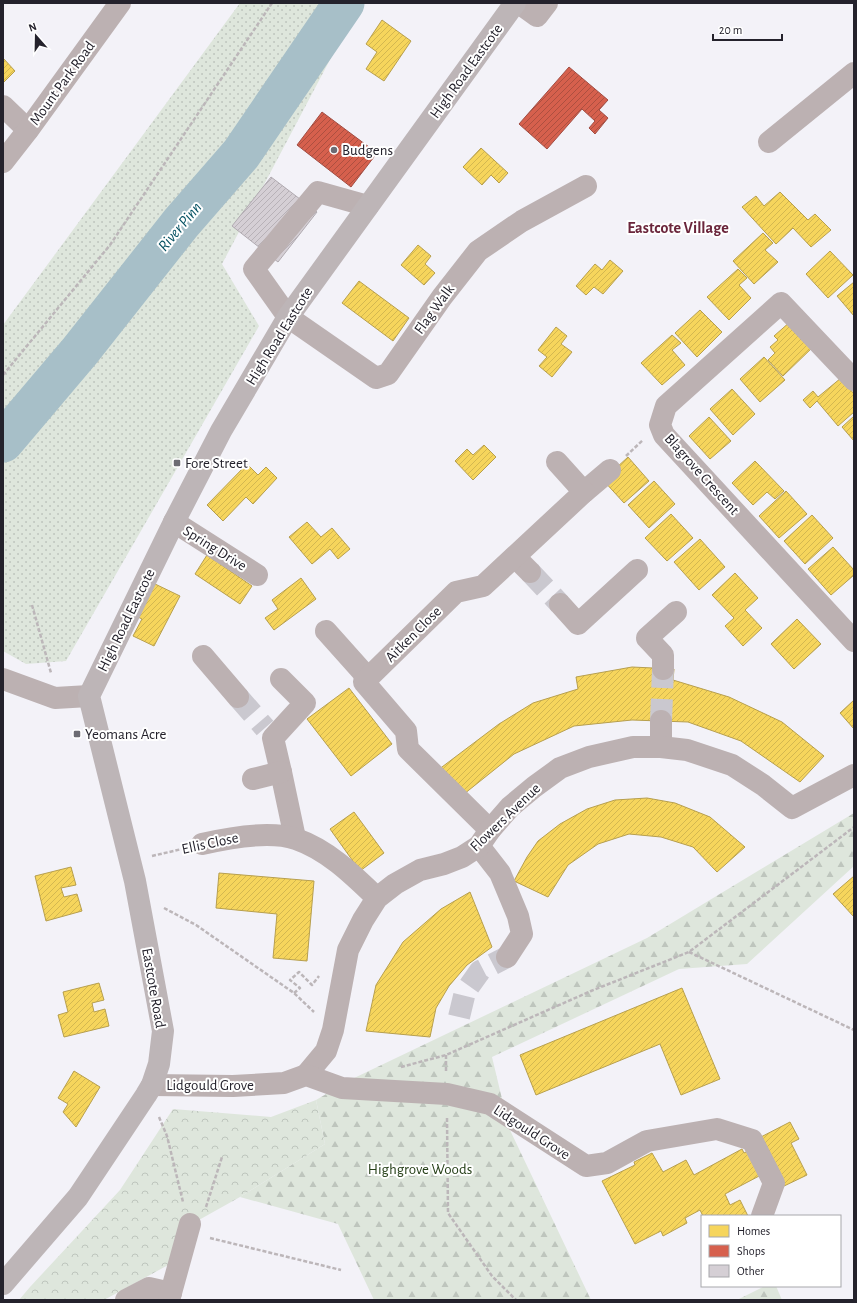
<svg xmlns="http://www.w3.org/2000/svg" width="857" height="1303" font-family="'Alegreya Sans',sans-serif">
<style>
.grass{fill:url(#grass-dots)}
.forest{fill:url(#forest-firs)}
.park{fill:url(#park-crowns)}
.homes{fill:url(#homes-hatch);stroke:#b79f4e}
.shops{fill:url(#shops-hatch);stroke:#a14d43}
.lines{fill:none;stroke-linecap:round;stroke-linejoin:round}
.river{stroke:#a7bfc8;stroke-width:41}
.building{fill:url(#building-hatch);stroke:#b0aab0}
.minor-tunnel{stroke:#cac8cf;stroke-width:22;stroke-dasharray:22 11;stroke-linecap:butt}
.path{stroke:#bcb6b9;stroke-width:2.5;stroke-dasharray:4 2;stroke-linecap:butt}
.minor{stroke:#bcb1b2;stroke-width:22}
.major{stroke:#bdb5b7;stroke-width:22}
.poi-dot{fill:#6c6b73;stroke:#fff;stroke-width:1.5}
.labels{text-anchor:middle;stroke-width:4;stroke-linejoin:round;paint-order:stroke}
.street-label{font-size:15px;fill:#24222c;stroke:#fff}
.poi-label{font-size:15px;fill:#24222c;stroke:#fff;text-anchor:start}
.park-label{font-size:15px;fill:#253f17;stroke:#fff}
.water-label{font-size:16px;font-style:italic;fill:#065263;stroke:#fff}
.neighbourhood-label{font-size:16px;font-weight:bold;fill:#6a253b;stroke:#fff}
</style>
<defs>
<pattern id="grass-dots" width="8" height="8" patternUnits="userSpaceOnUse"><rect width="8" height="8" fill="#dee6dc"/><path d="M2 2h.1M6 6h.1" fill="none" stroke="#bec5bd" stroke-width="1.8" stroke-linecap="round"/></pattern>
<pattern id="forest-firs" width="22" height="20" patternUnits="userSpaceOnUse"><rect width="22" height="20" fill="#dee6dc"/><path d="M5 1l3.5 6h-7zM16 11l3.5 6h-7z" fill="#bec5bd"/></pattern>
<pattern id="park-crowns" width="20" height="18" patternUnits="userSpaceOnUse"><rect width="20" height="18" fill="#dee6dc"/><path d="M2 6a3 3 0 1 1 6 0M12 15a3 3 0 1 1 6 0" fill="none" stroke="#bec5bd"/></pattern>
<pattern id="homes-hatch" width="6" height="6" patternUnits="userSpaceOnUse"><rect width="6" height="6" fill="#f6d55c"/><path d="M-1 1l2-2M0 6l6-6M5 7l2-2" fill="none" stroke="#d3b750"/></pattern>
<pattern id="shops-hatch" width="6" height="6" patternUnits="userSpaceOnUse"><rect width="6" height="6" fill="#d6604d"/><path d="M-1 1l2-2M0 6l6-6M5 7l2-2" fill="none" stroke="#ad4f40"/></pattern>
<pattern id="building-hatch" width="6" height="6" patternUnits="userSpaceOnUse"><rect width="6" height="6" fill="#d5cfd5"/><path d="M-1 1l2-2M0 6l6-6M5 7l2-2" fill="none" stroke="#b7b1b7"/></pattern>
</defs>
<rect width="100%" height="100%" fill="#f3f2f8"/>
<path class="grass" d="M240,3H360L222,264L259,326L66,661L26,664L3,651V325Z"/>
<g class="forest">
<path d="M854,813V866L747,964L679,969L492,1057L509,1128L591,1300H374L338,1224L240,1197L325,1144L316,1100L350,1080L647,938Z"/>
<path d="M765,1286H776L782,1300H737Z"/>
</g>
<path class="park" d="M316,1100L325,1144L240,1197L181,1230L170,1264L104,1300H19L30,1287L120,1190L173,1109L271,1117Z"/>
<g class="homes">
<path d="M382,20L411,41L384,81L366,69L377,52L366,44Z"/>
<path d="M3,58L15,71L3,83Z"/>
<path d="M481,148L508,173L499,183L491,175L482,185L463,167Z"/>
<path d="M780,192L808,220L815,214L831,230L811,247L793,228L776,244L742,207L756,196L764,206Z"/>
<path d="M763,233L773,243L765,250L778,262L754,284L733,261Z"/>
<path d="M418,245L431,256L425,264L435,273L424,285L401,265Z"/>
<path d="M830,251L853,275L828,298L806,274Z"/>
<path d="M610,260L623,271L603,294L594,287L586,295L576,286L595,264L602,270Z"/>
<path d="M738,269L747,278L739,285L751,298L729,320L707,297Z"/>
<path d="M359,281L409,318L393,341L342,303Z"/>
<path d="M854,282V316L837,296Z"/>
<path d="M700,310L722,332L697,357L675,333Z"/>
<path d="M791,321L814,346L783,376L768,360L775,353L770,347L778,340L774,336Z"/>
<path d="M556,327L567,336L561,344L572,352L552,377L539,366L547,357L538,350Z"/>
<path d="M672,335L681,343L672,350L685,365L662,385L641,363Z"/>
<path d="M764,357L785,380L760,402L740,379Z"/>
<path d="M841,378L854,394V412L838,426L817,401L810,408L803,400L813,391L818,397Z"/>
<path d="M732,389L755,414L733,435L710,409Z"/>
<path d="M854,416V441L842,427Z"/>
<path d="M709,417L731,441L710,459L689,436Z"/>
<path d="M484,445L496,457L473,480L455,461L467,449L473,455Z"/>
<path d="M628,457L649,481L624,503L603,480Z"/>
<path d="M755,461L784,491L775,499L767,492L753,505L732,483Z"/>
<path d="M247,464L258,475L266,467L277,478L253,504L246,497L223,521L207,505Z"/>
<path d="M654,481L675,504L649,528L628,505Z"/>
<path d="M786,491L807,514L779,538L759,516Z"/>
<path d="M671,514L693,538L667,561L645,538Z"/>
<path d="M812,515L833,538L805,564L784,541Z"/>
<path d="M307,522L321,537L332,528L350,549L338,559L330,549L312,564L289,537Z"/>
<path d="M700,539L725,567L699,590L674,562Z"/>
<path d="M833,547L854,570V575L831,595L808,569Z"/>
<path d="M207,555L252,586L240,604L195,574Z"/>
<path d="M735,573L758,598L745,610L762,628L743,646L725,626L734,618L712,595Z"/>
<path d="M301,578L316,599L274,630L265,618L278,609L272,600Z"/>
<path d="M153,583L180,596L154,646L133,636L142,619L136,616Z"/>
<path d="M797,619L821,644L794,669L771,644Z"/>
<path d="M632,667L674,669L673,680L729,697L782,722L824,756L800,782L741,741L688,722L632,720L574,726L514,754L459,798L438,770L499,724L533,703L578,689L576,677Z"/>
<path d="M349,688L392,744L351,776L307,719Z"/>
<path d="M854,700V729L840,713Z"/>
<path d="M647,798L675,803L710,817L745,847L717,872L693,847L661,837L629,834L598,844L568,865L548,897L514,881L527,857L538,841L560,824L587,809L615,800Z"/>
<path d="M354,812L384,853L360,871L330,829Z"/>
<path d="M71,867L76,885L61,888L64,897L77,894L82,911L46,921L35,876Z"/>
<path d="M219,873L314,881L307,961L273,958L277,914L216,908Z"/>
<path d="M854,876V917L833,894Z"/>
<path d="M470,892L492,947L467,965L449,986L436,1008L430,1037L366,1031L376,985L403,942L441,909Z"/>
<path d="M99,983L104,1000L92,1003L94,1012L105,1009L109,1026L64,1037L58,1015L68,1012L63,992Z"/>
<path d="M682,988L720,1079L681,1095L660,1044L536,1095L520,1055Z"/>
<path d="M74,1071L100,1087L76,1127L63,1112L68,1104L58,1098Z"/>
<path d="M790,1122L799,1139L791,1143L807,1175L782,1187L757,1139Z"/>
<path d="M742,1149L744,1153L748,1151L761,1175L725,1194L730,1205L740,1200L748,1216H703L700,1210L685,1218L687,1223L663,1236L661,1231L635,1244L602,1181L635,1165L634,1162L652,1153L663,1172L686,1160L694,1175Z"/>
</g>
<g class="shops">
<path d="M569,67L608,100L599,110L608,118L595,134L589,128L595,121L582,109L547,149L519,124Z"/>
<path d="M322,112L377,153L351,187L297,145Z"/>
</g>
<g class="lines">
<path class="river" d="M3,442L80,351L181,223L241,154L344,3"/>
</g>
<path class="building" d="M271,177L317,212L278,262L232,226Z"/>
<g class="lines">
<g class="minor-tunnel">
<path d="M530,572L560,604"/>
<path d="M238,697L265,728"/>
<path d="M661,721L663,669"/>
<path d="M459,1017L465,992L480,971L507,957"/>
</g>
<g class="path">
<path d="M3,375L110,245L272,3"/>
<path d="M626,456L643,440"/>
<path d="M32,605L51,673"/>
<path d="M152,856L182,849"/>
<path d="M164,908L196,925L294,993L314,1012"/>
<path d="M689,952L854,1030"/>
<path d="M294,993L300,988L290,980L299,972L312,985L319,976"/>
<path d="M446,1055V1071"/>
<path d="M401,1067L446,1055L591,991L689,952L854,827"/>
<path d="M159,1117L167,1136L183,1202"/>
<path d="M447,1118L448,1213L492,1276L516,1300"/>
<path d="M206,1207L222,1157"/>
<path d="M210,1238L341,1270"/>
</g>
<g class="minor">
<path d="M519,3L537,16L547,3"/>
<path d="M3,106L28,130"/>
<path d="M769,142L854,73"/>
<path d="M3,162L28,130L120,3"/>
<path d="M368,206L318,192L254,269L288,317L376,378L388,374L442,297L478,251L522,221L586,186"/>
<path d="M854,380L781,303L666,406L660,425L664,435L854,641"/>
<path d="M584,492L610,470"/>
<path d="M174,522L257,575"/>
<path d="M515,557L530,572"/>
<path d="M560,604L578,624L637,570"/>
<path d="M326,631L368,678"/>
<path d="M203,656L238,697"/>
<path d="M663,669V655L647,638L676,612"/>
<path d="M3,679L55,698L89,696"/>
<path d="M281,679L305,703L273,738L281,772L295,838"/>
<path d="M661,747V721"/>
<path d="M253,779L281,772"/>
<path d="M490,830L408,749L406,731L364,682L456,592L483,586L584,492L557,462"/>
<path d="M202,844C228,838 269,830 296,839C328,850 353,875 377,898"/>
<path d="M479,846L500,873L518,916L522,934L507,957"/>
<path d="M306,1075L326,1051L333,1030L348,950L363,920L377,898L395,884L420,870L444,864L462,857L479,846L490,830L510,807L534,787L560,768L589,757L633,747H661L687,750L732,765L763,785L792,808L854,775"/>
<path d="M152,1085L233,1086L284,1083L306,1075L342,1088L447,1094L490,1104L586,1166L607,1163L647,1141L717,1129L752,1140L774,1183L762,1216"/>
<path d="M126,1300L149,1288L171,1293"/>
<path d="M169,1300L190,1224"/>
</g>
<path class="major" d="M3,1284L78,1197L146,1095L152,1085L159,1064L163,1031L135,881L89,696L174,522L221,431L288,317L515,3"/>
</g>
<g class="poi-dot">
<circle cx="334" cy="150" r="4"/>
<rect x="173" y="459" width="8" height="8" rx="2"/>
<rect x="73" y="730" width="8" height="8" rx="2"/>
</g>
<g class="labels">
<g class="street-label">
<text transform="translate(466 71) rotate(-54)" y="5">High Road Eastcote</text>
<text transform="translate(62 83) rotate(-54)" y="5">Mount Park Road</text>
<text transform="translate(434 309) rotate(-54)" y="5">Flag Walk</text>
<text transform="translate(279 336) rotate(-58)" y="5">High Road Eastcote</text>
<text transform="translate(702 474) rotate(48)" y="5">Blagrove Crescent</text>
<text transform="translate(215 548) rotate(32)" y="5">Spring Drive</text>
<text transform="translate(126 620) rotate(-64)" y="5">High Road Eastcote</text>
<text transform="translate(413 634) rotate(-45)" y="5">Aitken Close</text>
<text transform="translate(505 817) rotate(-44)" y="5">Flowers Avenue</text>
<text transform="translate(210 843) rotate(-12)" y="5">Ellis Close</text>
<text transform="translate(154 988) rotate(80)" y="5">Eastcote Road</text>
<text x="210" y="1090">Lidgould Grove</text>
<text transform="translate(532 1132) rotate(33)" y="5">Lidgould Grove</text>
</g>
<g class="poi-label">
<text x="342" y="155">Budgens</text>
<text x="185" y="468">Fore Street</text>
<text x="85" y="739">Yeomans Acre</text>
</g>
<g class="park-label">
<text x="420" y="1174">Highgrove Woods</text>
</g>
<g class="water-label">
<text transform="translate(179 226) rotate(-50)" y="6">River Pinn</text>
</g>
<g class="neighbourhood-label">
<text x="678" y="233">Eastcote Village</text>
</g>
</g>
<rect width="857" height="1303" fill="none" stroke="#24222c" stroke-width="8"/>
<rect x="701" y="1215" width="140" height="72" fill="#ffffff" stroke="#a7a7ab"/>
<rect x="709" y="1225" width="20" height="12" fill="#f6d55c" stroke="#a7a7ab"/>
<text x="737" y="1235" font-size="12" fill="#24222c">Homes</text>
<rect x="709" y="1245" width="20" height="12" fill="#d6604d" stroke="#a7a7ab"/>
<text x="737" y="1255" font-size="12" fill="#24222c">Shops</text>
<rect x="709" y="1265" width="20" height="12" fill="#d5cfd5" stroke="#a7a7ab"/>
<text x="737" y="1275" font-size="12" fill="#24222c">Other</text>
<g transform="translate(36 36) rotate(340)" stroke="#ffffff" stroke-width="3" paint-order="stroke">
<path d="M0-3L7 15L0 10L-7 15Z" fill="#24222c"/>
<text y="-6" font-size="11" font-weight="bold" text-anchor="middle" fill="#24222c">N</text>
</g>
<path d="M713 34v6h69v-6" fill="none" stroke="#24222c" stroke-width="2"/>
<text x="719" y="34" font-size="12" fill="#24222c" stroke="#ffffff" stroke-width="3" paint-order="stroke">20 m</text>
</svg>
